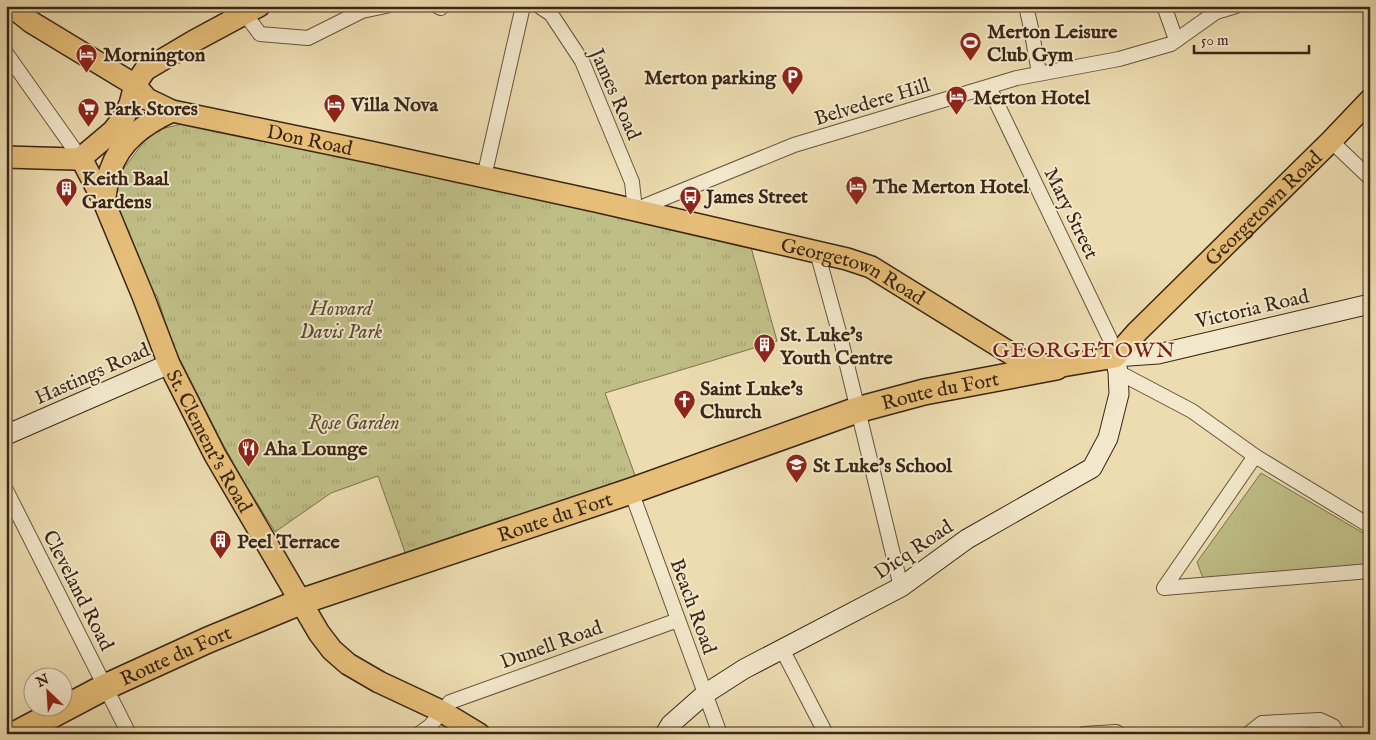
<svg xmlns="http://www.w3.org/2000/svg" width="1376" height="740" font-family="'IM FELL English',serif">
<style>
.green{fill:#bfbe86;stroke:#7c724e}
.park{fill:url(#park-tufts);stroke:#7c724e}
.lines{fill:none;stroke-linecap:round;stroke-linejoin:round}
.street-casing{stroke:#66543c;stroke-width:16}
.secondary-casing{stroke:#3a2616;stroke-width:21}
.primary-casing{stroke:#3a2616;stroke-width:24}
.highway-casing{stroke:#3a2616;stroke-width:28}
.street{stroke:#f3e8cc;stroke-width:14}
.secondary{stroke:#f3e8cc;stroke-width:19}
.primary{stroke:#e6be78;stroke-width:21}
.highway{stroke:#e6be78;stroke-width:25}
.labels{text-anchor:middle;stroke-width:4;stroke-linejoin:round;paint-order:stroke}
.poi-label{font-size:20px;font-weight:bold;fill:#3a2616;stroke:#f3e8cc;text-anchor:start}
.street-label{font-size:20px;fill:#3a2616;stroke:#f3e8cc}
.park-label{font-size:20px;font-style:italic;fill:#5b4c32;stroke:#f3e8cc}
.quarter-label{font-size:22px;letter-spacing:1px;fill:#7a1f14;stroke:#f3e8cc}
</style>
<defs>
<pattern id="park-tufts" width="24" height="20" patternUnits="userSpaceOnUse" patternTransform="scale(1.25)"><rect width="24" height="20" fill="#bfbe86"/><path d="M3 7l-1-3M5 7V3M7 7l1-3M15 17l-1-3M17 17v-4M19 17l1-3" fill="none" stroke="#a5a373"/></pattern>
</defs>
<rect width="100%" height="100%" fill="#ecdcb0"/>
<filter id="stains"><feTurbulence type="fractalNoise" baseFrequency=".004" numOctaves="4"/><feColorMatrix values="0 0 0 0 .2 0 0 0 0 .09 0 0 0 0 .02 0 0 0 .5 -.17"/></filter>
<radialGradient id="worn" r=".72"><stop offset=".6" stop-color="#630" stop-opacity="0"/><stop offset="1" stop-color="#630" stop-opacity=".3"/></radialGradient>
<path class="green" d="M1261,473L1370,537V565L1203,578L1197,562Z"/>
<path class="park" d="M190,122L751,247L777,341L605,393L636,478L406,555L378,476L331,493L275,532L243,480L219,437L173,346L157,296L149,288L115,198L121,172L146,139L157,130Z"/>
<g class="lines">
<defs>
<g id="street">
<path d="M437,6L441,8"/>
<path d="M539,6L551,14L582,61L632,182L635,210L794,145L1017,78L1119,59L1171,44L1216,12L1236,6"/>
<path d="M1026,6L1031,28L1039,73"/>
<path d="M1164,6L1174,34L1178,39"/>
<path d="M245,14L260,34L308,38L362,11L386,6"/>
<path d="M6,53L74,149V159"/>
<path d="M989,87L1110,339L1115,357"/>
<path d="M1331,141L1370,178"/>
<path d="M484,177L523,6"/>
<path d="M817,252L839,332L901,587"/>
<path d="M1118,372L1192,411L1255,456L1370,526"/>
<path d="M1255,456L1164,588L1370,571"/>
<path d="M6,490L129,734"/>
<path d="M631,491L720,734"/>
<path d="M782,649L826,734"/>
<path d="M419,734L430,726L450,702L678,620"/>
<path d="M1084,734L1116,732L1119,734"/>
<path d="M1248,734L1262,723L1320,720L1333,726L1338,734"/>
</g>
<g id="secondary">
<path d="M6,435L169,364"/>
<path d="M665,734L671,724L705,694L744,669L901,587L967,539L1092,468L1108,438L1119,394L1118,372L1115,357L1158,354L1370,304"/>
</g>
<g id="primary">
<path id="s1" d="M11,6L31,22L135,85L147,99L172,111L370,152L600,202L847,259L871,267L1023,361L1056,367L1115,357L1137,332L1331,141L1370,100"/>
<path d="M6,157L74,159L81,158L113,131L124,117L130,104L135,85L145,70L194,41L259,6"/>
<path id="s2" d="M81,158L104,202L143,296L169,364L215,455L319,633L332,650L348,664L379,682L441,711L479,734"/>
<path d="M104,202C106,192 107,181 110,171C120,141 144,124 172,111"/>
</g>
<g id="highway">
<path id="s3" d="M16,734L105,687L208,640L300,602L631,491L857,410L924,392L1056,367"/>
</g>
</defs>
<use href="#street" class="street-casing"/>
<use href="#secondary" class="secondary-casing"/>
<use href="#primary" class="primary-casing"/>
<use href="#highway" class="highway-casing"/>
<use href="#street" class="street"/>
<use href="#secondary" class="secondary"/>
<use href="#primary" class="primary"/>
<use href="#highway" class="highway"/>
</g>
<defs>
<symbol id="stadium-pin" viewBox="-11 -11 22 30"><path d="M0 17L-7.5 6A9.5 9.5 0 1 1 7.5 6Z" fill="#8f2418" stroke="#f3e8cc"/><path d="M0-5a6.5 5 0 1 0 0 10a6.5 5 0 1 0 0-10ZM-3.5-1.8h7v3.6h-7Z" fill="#fff"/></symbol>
<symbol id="hotel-pin" viewBox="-11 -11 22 30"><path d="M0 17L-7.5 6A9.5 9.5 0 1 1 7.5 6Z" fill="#8f2418" stroke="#f3e8cc"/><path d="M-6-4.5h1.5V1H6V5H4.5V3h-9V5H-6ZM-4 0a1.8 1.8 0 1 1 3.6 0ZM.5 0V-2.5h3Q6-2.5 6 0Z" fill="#fff"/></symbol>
<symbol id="parking-pin" viewBox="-11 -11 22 30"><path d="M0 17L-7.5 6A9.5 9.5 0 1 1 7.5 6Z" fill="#8f2418" stroke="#f3e8cc"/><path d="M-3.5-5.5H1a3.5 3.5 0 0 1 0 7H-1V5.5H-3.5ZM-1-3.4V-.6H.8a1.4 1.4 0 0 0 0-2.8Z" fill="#fff"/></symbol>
<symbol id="supermarket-pin" viewBox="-11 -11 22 30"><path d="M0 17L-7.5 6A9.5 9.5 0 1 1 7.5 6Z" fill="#8f2418" stroke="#f3e8cc"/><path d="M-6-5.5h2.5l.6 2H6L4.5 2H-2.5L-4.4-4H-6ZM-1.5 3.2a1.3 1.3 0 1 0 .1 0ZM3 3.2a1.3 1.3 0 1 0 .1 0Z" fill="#fff"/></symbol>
<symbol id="building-pin" viewBox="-11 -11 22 30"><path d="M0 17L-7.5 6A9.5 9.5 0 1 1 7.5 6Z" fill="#8f2418" stroke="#f3e8cc"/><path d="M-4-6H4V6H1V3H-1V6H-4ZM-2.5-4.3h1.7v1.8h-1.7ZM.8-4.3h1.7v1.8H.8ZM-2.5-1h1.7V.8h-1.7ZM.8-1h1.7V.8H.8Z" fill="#fff"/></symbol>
<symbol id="bus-pin" viewBox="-11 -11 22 30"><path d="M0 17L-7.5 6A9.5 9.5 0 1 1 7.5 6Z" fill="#8f2418" stroke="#f3e8cc"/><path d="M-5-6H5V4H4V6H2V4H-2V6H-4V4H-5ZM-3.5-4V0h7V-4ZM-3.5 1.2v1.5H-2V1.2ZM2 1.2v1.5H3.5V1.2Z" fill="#fff"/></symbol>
<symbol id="church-pin" viewBox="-11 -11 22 30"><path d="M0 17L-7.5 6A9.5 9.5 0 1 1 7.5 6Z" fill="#8f2418" stroke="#f3e8cc"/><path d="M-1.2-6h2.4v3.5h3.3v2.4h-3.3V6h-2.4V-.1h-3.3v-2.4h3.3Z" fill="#fff"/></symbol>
<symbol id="restaurant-pin" viewBox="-11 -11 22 30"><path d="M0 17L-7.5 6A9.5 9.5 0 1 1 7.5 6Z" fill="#8f2418" stroke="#f3e8cc"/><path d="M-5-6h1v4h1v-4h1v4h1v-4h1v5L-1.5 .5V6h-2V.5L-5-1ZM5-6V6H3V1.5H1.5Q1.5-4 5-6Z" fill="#fff"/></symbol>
<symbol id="school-pin" viewBox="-11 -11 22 30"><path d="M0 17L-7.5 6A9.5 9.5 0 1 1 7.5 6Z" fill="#8f2418" stroke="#f3e8cc"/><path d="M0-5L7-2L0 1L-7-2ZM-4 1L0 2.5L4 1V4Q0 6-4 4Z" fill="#fff"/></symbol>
</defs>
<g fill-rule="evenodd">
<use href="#stadium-pin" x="958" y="30" width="25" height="34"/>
<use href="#hotel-pin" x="74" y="42" width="25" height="34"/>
<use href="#parking-pin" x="780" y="64" width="25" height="34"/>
<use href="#hotel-pin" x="944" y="84" width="25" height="34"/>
<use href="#hotel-pin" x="322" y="92" width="25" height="34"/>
<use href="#supermarket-pin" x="76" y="96" width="25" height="34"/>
<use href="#hotel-pin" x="844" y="174" width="25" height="34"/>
<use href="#building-pin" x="54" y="176" width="25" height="34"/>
<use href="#bus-pin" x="678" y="184" width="25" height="34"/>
<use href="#building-pin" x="752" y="332" width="25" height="34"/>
<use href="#church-pin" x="672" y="388" width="25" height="34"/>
<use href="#restaurant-pin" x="236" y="436" width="25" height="34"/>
<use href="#school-pin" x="784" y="452" width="25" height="34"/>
<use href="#building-pin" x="208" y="528" width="25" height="34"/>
</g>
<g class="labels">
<g class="poi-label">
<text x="987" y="38">Merton Leisure<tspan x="987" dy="23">Club Gym</tspan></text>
<text x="103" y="61">Mornington</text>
<text x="776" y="84" text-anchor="end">Merton parking</text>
<text x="973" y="104">Merton Hotel</text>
<text x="351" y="111">Villa Nova</text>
<text x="104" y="115">Park Stores</text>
<text x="82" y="185">Keith Baal<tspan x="82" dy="23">Gardens</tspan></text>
<text x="873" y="193">The Merton Hotel</text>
<text x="706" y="203">James Street</text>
<text x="780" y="341">St. Luke's<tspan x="780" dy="23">Youth Centre</tspan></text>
<text x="700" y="395">Saint Luke's<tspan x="700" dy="23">Church</tspan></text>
<text x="264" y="455">Aha Lounge</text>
<text x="813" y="472">St Luke's School</text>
<text x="237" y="548">Peel Terrace</text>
</g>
<g class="street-label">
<text transform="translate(616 94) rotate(66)" y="7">James Road</text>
<text transform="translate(872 101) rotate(-17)" y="7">Belvedere Hill</text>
<text dy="7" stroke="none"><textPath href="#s1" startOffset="334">Don Road</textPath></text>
<text dy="7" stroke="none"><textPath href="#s1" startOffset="1392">Georgetown Road</textPath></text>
<text transform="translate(1072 213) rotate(64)" y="7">Mary Street</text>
<text dy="7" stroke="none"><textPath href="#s1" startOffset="894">Georgetown Road</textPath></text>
<text transform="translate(1252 308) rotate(-13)" y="7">Victoria Road</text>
<text transform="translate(92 373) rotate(-24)" y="7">Hastings Road</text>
<text dy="7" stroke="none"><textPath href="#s3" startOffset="988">Route du Fort</textPath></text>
<text dy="7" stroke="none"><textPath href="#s2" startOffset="311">St. Clement's Road</textPath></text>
<text dy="7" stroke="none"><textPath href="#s3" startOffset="582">Route du Fort</textPath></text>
<text transform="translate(913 549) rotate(-34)" y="7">Dicq Road</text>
<text transform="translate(79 590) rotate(63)" y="7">Cleveland Road</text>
<text transform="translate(694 606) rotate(70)" y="7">Beach Road</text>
<text transform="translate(551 644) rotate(-20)" y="7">Dunell Road</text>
<text dy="7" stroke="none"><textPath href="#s3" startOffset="178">Route du Fort</textPath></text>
</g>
<g class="park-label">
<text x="341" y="315">Howard<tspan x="341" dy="23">Davis Park</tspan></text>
<text x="354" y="429">Rose Garden</text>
</g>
<g class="quarter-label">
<text x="1084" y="357">GEORGETOWN</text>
</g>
</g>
<rect width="1376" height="740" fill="none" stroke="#ecdcb0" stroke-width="25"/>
<rect x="8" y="8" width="1361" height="725" fill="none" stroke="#3a2616" stroke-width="2.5"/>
<rect x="12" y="12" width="1351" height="715" fill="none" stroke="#3a2616"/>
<g transform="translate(48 692) rotate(335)"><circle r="24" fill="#f3e8cc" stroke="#a99a83"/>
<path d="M0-4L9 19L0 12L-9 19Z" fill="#8f2418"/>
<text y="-8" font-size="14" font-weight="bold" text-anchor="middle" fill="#3a2616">N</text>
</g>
<path d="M1194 45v8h115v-8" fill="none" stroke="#3a2616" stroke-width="2.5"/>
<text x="1201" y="45" font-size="15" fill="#3a2616" stroke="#f3e8cc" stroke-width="4" paint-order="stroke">50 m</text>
<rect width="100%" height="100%" filter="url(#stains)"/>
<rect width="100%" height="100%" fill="url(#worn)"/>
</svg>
